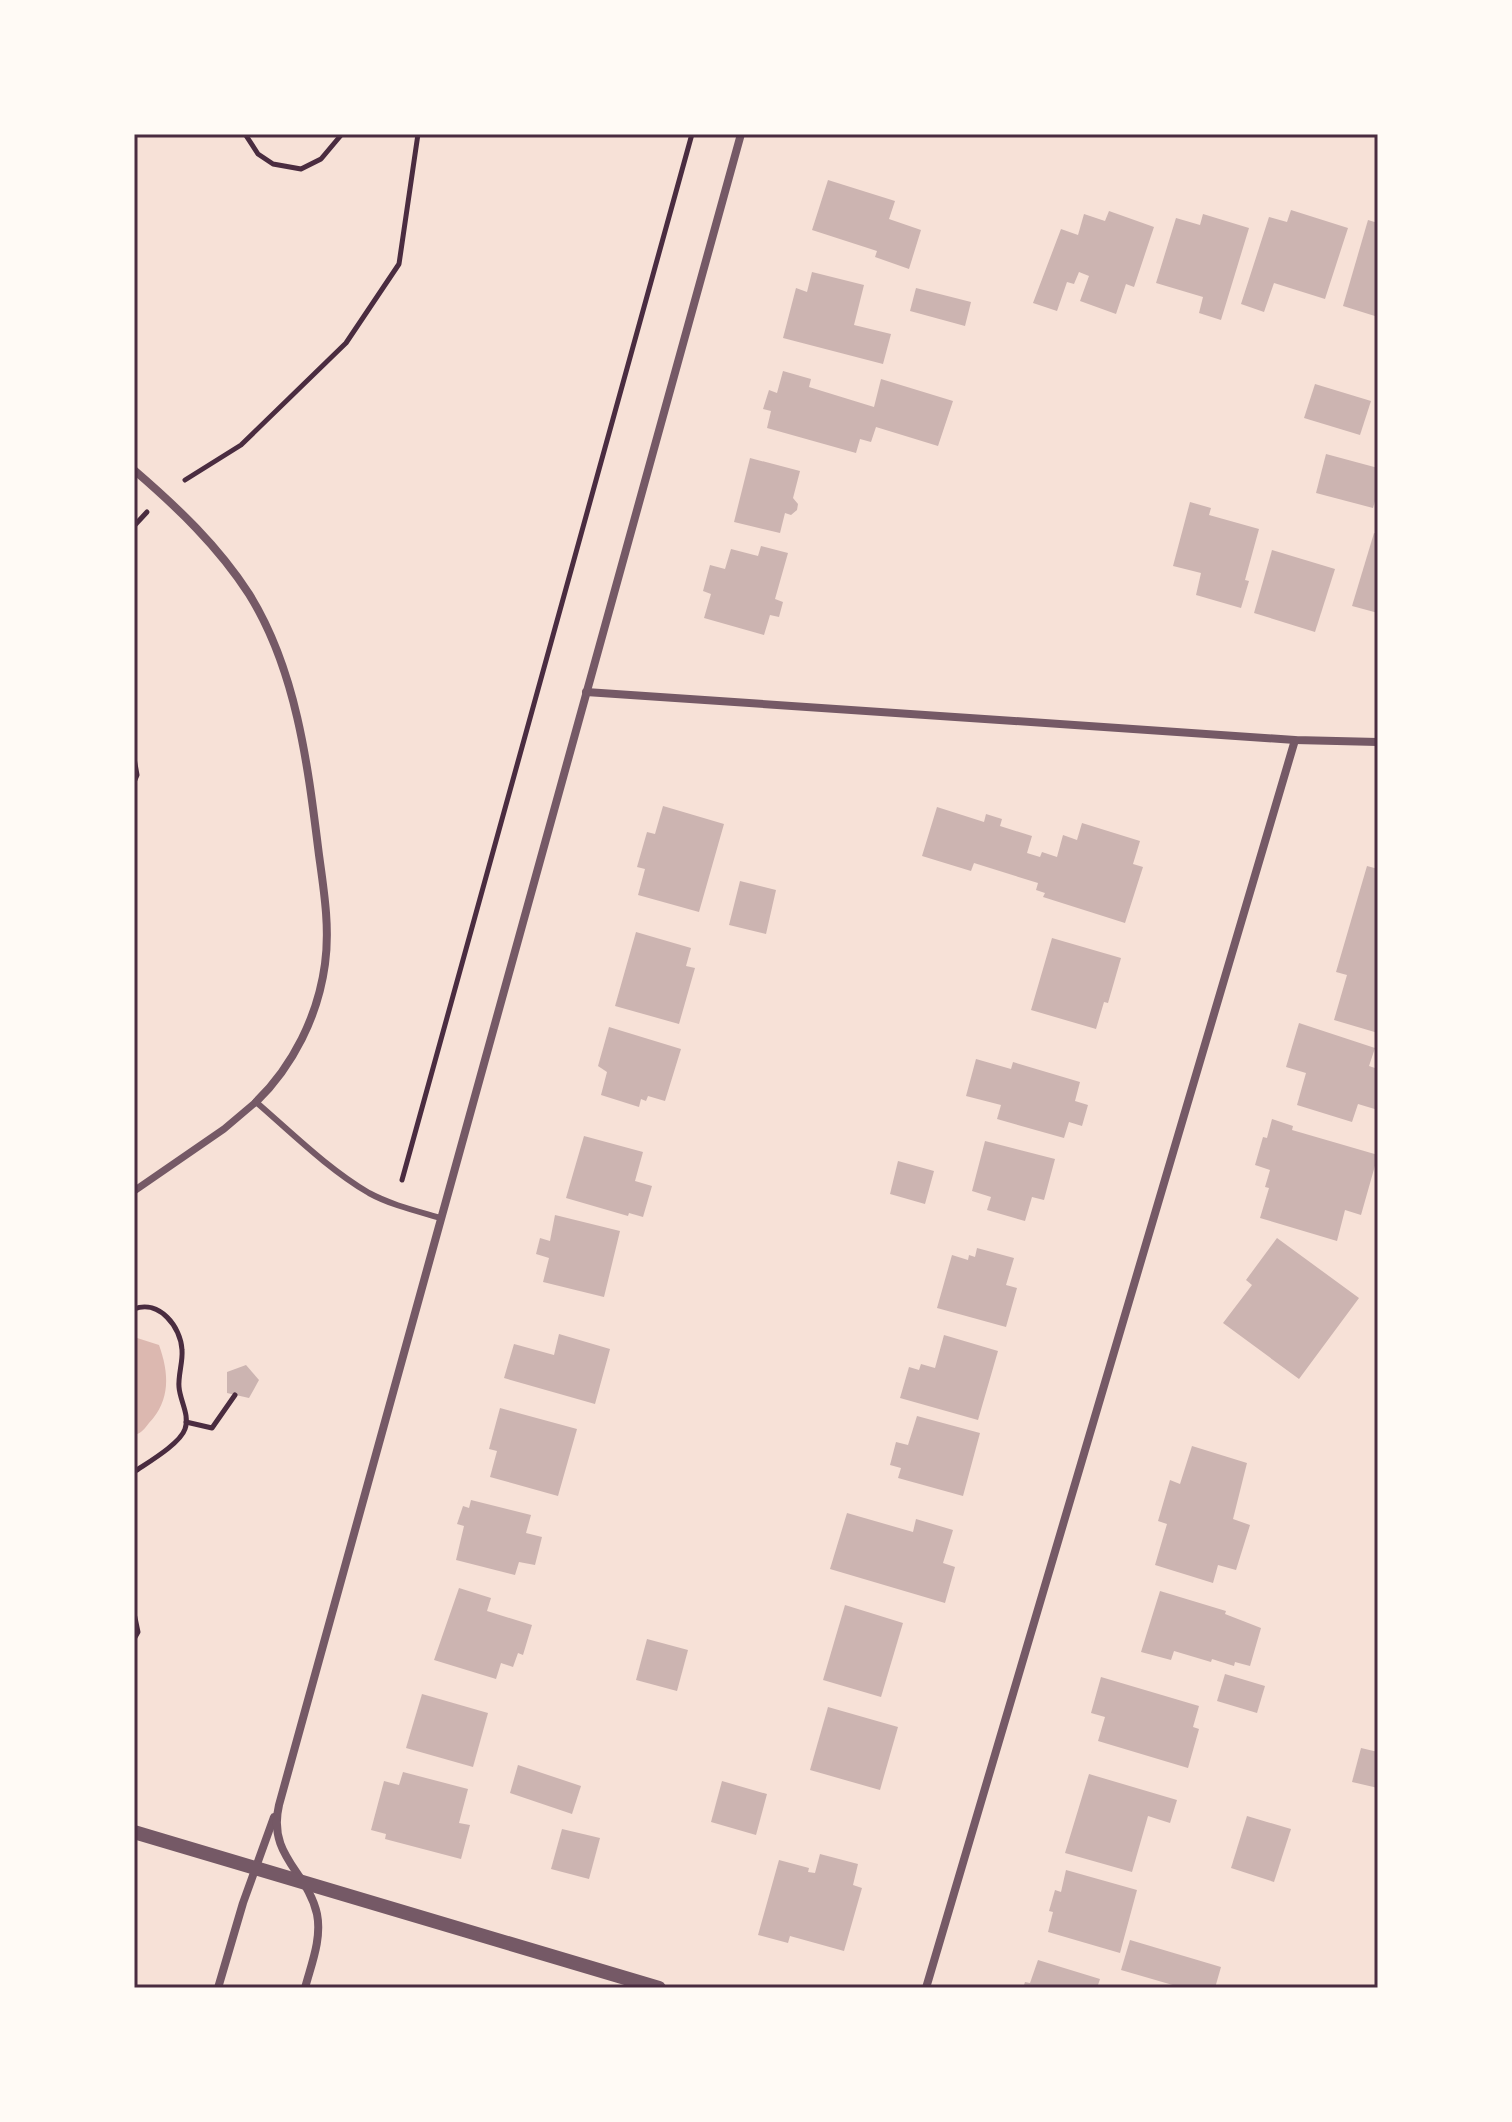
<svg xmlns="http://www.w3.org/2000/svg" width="1512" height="2122" font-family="Rubik,sans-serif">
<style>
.water{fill:#dcb8b0}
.building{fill:#ccb4b1}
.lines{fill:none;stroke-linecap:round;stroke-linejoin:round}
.path{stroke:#4a2c40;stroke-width:5}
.service{stroke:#755966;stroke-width:6}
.pedestrian{stroke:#755966;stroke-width:7}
.minor{stroke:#755966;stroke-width:8}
.tertiary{stroke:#755966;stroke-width:14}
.neatline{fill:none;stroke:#4a2c40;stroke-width:3}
</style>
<rect width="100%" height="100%" fill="#f7e1d7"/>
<path class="water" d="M134,1337L159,1345C169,1373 171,1400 149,1423C144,1429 142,1433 134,1435Z"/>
<g class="building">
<path d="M828,180L895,201L889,219L921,230L909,269L875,257L877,251L812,230Z"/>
<path d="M1291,210L1348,228L1325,299L1274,283L1264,312L1241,304L1269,217L1287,222Z"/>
<path d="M1109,211L1154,227L1134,287L1126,284L1116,314L1080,301L1089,276L1079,272L1074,284L1067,282L1057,311L1033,303L1061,229L1078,235L1084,214L1105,221Z"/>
<path d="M1203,214L1249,228L1221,320L1199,313L1203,297L1156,283L1176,218L1200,225Z"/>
<path d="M1368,220L1378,223V317L1343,306Z"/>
<path d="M812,272L864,285L854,325L891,334L883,364L783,338L796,288L807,292Z"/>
<path d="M916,288L971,302L965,326L910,311Z"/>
<path d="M783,371L811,379L809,387L874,407L881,379L953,401L938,446L876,427L871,442L860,439L856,453L767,428L771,411L763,409L769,390L777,393Z"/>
<path d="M1315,384L1371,401L1360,435L1304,418Z"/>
<path d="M1326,454L1378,468V491L1373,508L1316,493Z"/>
<path d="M750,458L800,471L793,498L798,504L797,510L791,515L785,513L780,533L734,522Z"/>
<path d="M1190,502L1211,508L1209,515L1259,529L1245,580L1249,581L1241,608L1196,595L1201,573L1173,566Z"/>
<path d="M1374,533L1378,534V613L1352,606Z"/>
<path d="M761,546L788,553L775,599L783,602L779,617L770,615L764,635L704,618L711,594L703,591L710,565L725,569L731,549L758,556Z"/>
<path d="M1272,550L1335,569L1315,632L1254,613Z"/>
<path d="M663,806L724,824L699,912L638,895L645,869L637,867L647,832L655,834Z"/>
<path d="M937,807L984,822L986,814L1002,819L1000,826L1032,836L1027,853L1040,857L1042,852L1057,857L1063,835L1077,840L1082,823L1140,841L1133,864L1143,867L1125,923L1043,897L1045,893L1036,890L1038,883L974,863L971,871L922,856Z"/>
<path d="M1367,866L1378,869V1033L1334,1020L1347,975L1336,972Z"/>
<path d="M740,881L776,890L766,934L729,925Z"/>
<path d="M636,932L691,948L686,966L695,968L679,1024L615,1006Z"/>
<path d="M1052,938L1121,958L1108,1003L1104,1002L1096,1029L1031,1010Z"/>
<path d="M1299,1023L1375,1048L1369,1066L1378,1069V1110L1358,1104L1352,1122L1297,1105L1306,1073L1286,1067Z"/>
<path d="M609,1027L681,1049L665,1101L648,1096L646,1101L641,1099L639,1107L601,1095L607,1072L598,1066Z"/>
<path d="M976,1059L1011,1069L1013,1062L1080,1082L1075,1101L1088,1105L1082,1126L1069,1122L1064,1138L997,1119L1001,1105L966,1096Z"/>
<path d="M1272,1119L1293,1126L1292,1130L1378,1155L1361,1215L1345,1210L1337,1241L1260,1218L1269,1188L1265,1187L1270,1170L1255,1165L1263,1137L1267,1138Z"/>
<path d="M584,1136L643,1152L635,1181L652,1186L643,1217L629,1213L628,1216L566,1198Z"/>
<path d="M985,1141L1055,1159L1044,1200L1032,1197L1025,1221L987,1210L991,1197L972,1191Z"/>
<path d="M898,1161L934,1171L925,1204L890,1194Z"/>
<path d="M555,1215L620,1231L604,1297L543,1282L549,1258L536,1254L540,1238L550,1241Z"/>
<path d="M1277,1238L1359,1298L1299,1379L1223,1323L1252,1285L1246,1280Z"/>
<path d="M977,1248L1014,1258L1006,1285L1017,1288L1006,1327L937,1308L952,1255L968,1260L969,1255L975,1257Z"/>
<path d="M559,1334L610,1349L595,1404L504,1378L514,1344L554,1355Z"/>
<path d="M944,1335L998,1351L978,1420L900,1398L909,1367L919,1370L921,1364L935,1368Z"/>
<path d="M246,1365L259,1380L249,1398L227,1393V1372Z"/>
<path d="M500,1408L577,1429L558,1496L490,1477L497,1451L489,1449Z"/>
<path d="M917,1416L980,1433L963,1496L898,1478L901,1468L890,1465L896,1442L908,1445Z"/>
<path d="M1192,1446L1247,1463L1233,1519L1250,1525L1236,1570L1218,1565L1213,1583L1155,1565L1167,1524L1158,1521L1170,1480L1180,1484Z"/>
<path d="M471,1500L531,1515L526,1533L542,1537L535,1565L519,1562L515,1575L456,1560L464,1526L457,1524L463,1506L469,1508Z"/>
<path d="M847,1513L913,1532L916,1519L953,1530L943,1563L955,1567L945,1603L830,1569Z"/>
<path d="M459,1588L491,1598L487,1611L532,1625L523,1655L518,1653L513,1667L501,1663L496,1679L434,1660Z"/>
<path d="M1160,1591L1226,1611L1225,1614L1261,1628L1250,1666L1235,1662L1234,1666L1212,1659L1211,1662L1174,1651L1171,1660L1141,1652Z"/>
<path d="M845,1605L903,1623L881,1697L823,1680Z"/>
<path d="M647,1639L688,1650L677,1691L636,1680Z"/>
<path d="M1225,1674L1265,1686L1257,1713L1217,1701Z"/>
<path d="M1101,1677L1199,1706L1193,1727L1199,1729L1188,1768L1098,1741L1105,1717L1091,1713Z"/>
<path d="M422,1694L488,1713L473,1767L406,1748Z"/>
<path d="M828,1707L898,1727L880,1790L810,1770Z"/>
<path d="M1361,1748L1378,1752V1788L1352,1782Z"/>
<path d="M518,1765L581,1786L572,1814L510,1793Z"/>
<path d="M403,1772L468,1789L459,1823L470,1825L461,1859L385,1839L386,1834L371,1830L384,1781L399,1785Z"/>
<path d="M1089,1774L1177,1800L1170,1823L1148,1816L1132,1872L1065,1853Z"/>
<path d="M722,1781L767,1794L756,1835L711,1822Z"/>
<path d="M1247,1816L1291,1829L1274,1882L1231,1868Z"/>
<path d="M562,1829L600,1838L589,1879L551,1869Z"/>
<path d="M820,1854L858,1864L853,1885L862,1888L844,1951L790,1936L788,1943L758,1935L779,1860L809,1868L808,1872L815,1873Z"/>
<path d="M1066,1870L1137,1890L1120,1953L1048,1932L1053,1912L1049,1911L1055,1890L1061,1892Z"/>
<path d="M1130,1940L1221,1967L1215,1988H1183L1121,1970Z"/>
<path d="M1038,1960L1100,1979L1097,1988H1023L1025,1982L1030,1983Z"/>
</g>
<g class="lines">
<g class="path">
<path d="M245,134L258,154L273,164L301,169L321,159L342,134"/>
<path d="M185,480L241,445L346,343L399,264L418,134"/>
<path d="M134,526L147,512"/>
<path d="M134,758L137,775L134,782"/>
<path d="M402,1180L692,134"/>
<path d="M134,1309C159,1299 181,1327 182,1350C183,1362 178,1375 179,1387C180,1401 190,1415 185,1429C180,1444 147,1463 134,1472"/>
<path d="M186,1422L212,1428L235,1395"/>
<path d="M134,1613L138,1632L134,1639"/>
</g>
<path class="service" d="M256,1102C292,1133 328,1169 369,1193C391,1205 417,1211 441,1218"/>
<path class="pedestrian" d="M134,1191L224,1129L256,1102"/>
<g class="minor">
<path d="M134,470C177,507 218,546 249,594C297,671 308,767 319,855C324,891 330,928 325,964C318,1016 293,1066 256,1102"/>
<path d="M586,692L1295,740L1378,742"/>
<path d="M218,1988L243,1903L274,1817"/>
<path d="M305,1988C311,1965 322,1939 317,1914C308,1872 267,1856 279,1805L741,134"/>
<path d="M926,1988L1295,740"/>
</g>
<path class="tertiary" d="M134,1832L659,1988"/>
</g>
<rect width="1512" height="2122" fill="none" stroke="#fffaf5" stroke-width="272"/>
<rect x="136" y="136" width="1240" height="1850" class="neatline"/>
</svg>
